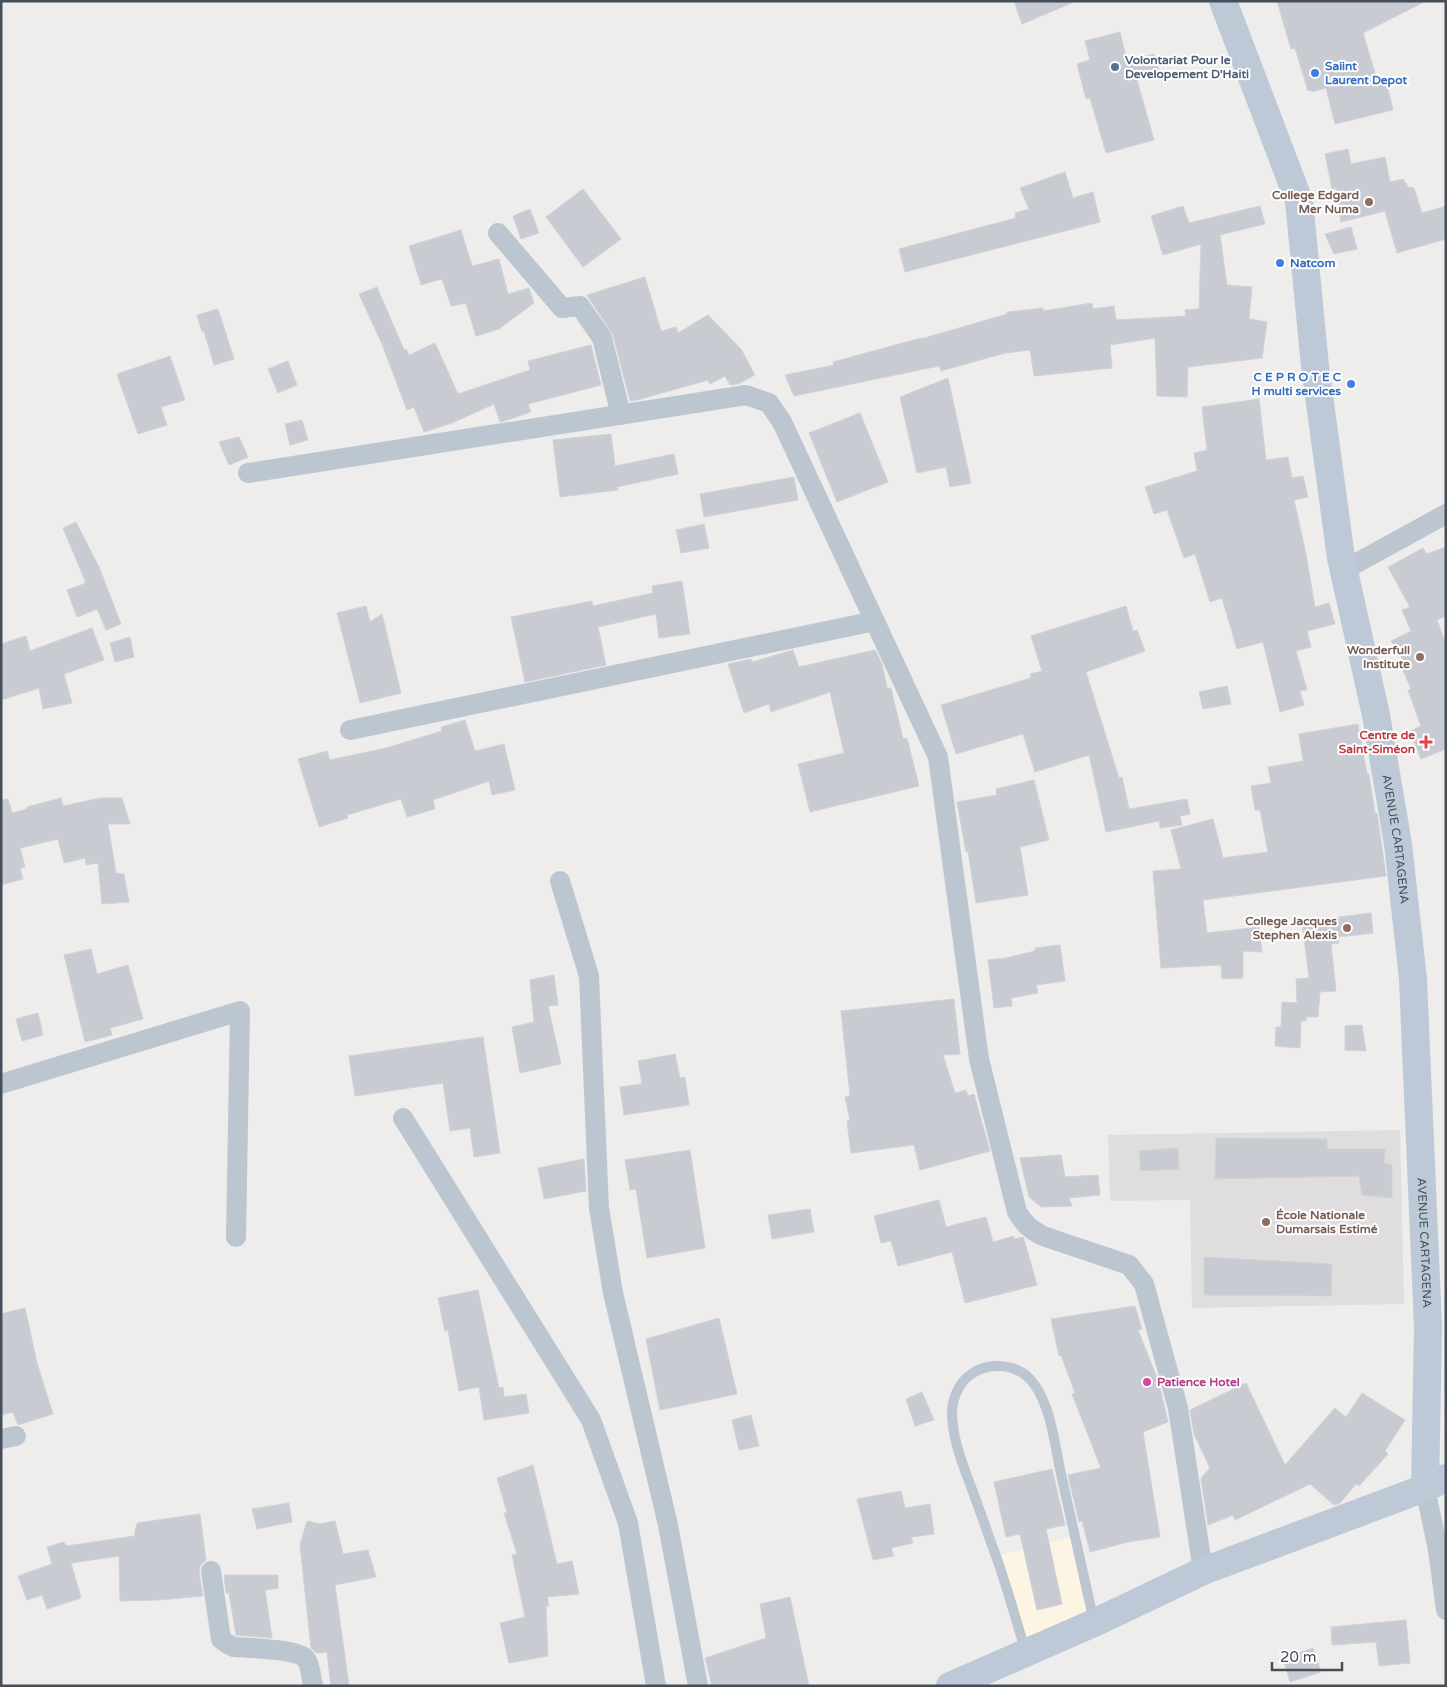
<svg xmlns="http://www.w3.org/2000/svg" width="1447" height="1687" font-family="'Varela Round',sans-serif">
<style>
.commercial{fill:#fcf5e3}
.education{fill:#e0ddde}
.building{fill:#c9cbd2;stroke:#d0d2d8}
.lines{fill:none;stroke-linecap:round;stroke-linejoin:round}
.lane{stroke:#bcc6d0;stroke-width:10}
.street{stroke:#bcc6d0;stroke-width:20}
.secondary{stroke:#bdc9d7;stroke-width:28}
.service-dot{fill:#5c6f8a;stroke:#fff;stroke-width:2}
.shop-dot{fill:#3f7fe0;stroke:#fff;stroke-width:2}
.education-dot{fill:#8d6e63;stroke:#fff;stroke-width:2}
.health-dot{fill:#e0444e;stroke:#fff;stroke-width:2}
.hotel-dot{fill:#d1479c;stroke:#fff;stroke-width:2}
.labels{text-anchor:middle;stroke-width:4;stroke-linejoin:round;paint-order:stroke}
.service-label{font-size:12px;font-weight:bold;fill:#4e5e75;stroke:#fff;text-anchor:start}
.shop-label{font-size:12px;font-weight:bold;fill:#366cbe;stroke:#fff;text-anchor:start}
.education-label{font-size:12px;font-weight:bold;fill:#785e54;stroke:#fff;text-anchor:end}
.health-label{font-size:12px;font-weight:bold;fill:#be3a42;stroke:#fff;text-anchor:end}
.street-label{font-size:12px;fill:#444f5a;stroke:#fff}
.hotel-label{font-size:12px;font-weight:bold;fill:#b23c85;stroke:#fff;text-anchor:start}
</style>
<rect width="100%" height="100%" fill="#efecec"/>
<path class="commercial" d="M1075,1536L1094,1623L1026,1652L996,1556Z"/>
<path class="education" d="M1400,1130L1404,1304L1192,1308L1190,1200L1110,1201L1108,1135Z"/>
<g class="building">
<path d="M1014,1H1074V2L1022,24Z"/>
<path d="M1277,1H1426L1363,33L1378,83L1386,81L1393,110L1335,124L1326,88L1312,92L1311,90L1308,91L1295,48L1291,49Z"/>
<path d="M1120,32L1127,61L1154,54L1160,74L1137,80L1154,140L1106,153L1090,98L1086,99L1077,64L1090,60L1085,41Z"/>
<path d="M1348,149L1351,164L1385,157L1390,182L1403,179L1408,187L1414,188L1422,213L1446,206V239L1397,253L1385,211L1341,222L1336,188L1332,189L1325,154Z"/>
<path d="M1065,172L1073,198L1093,192L1100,222L905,272L899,249L1016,218L1015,213L1029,209L1020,188Z"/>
<path d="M583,189L621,239L583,267L546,217Z"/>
<path d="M1183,206L1189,223L1260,206L1265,224L1220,235L1227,285L1252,287L1249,319L1267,322L1262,358L1188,367L1187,397L1157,396L1155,338L1110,345L1112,368L1034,376L1030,350L1005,353L941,371L939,366L794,396L785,375L834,365L833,362L921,338V339L1007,314V312L1043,308V311L1092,303L1093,309L1114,306L1116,320L1186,316L1185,310L1199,309L1201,244L1163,255L1151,216Z"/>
<path d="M530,209L539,233L521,239L513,216Z"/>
<path d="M1351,227L1357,249L1334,254L1325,234Z"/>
<path d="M461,230L472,266L499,259L508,294L529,288L534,303L499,329L476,336L466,303L451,306L442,279L421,285L409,246Z"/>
<path d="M645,277L661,331L676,327L678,333L708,315L741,349L755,375L738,384L730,385L725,376L710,384L708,380L641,399L630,401L613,335L587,295Z"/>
<path d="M377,287L404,350L406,349L409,355L435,343L458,394L530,370L528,361L591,345L601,385L528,404L531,412L504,421L500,422L494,404L452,423L424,432L414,407L407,410L382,344L359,294Z"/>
<path d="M218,309L234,359L214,365L204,331L202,332L197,315Z"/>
<path d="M170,356L185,400L161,407L167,425L138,434L117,374Z"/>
<path d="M288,361L297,385L278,393L268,369Z"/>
<path d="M948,378L971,483L950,487L946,467L917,473L900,397Z"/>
<path d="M1259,399L1266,460L1288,457L1292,478L1303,476L1308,497L1294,500L1306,554L1315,607L1329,603L1335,624L1307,631L1311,647L1296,651L1307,690L1300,691L1304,705L1280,712L1263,642L1237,649L1222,598L1210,602L1195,554L1184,558L1167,510L1154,514L1145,487L1197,471L1194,453L1207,450L1202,407Z"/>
<path d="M860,413L888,482L837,502L809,433Z"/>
<path d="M302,420L308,440L290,445L285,424Z"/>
<path d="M611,434L615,466L674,454L678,474L617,487L618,490L560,497L553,440Z"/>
<path d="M239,437L248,457L229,465L219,442Z"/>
<path d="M794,477L798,500L704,517L700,494Z"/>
<path d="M76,522L99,567L121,624L106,630L97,609L77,617L67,590L86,583L63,528Z"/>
<path d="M704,524L709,548L681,553L676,530Z"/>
<path d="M1446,547V616L1437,620L1446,644V749L1421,759L1410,731L1421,726L1408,690L1411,689L1402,668L1407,666L1391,641L1411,631L1402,610L1410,607L1388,567L1423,548L1427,554Z"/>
<path d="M682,581L690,634L659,638L656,614L598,627L606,665L525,682L511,617L592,601L593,606L653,593L652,586Z"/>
<path d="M366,606L370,622L382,614L401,693L360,703L337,613Z"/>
<path d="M1126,606L1133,631L1137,630L1145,651L1086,672L1119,778L1122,777L1129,809L1187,799L1190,814L1180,816L1182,825L1160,828L1159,821L1106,832L1089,755L1035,772L1023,734L956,754L941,705L1031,678L1030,674L1042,671L1031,636Z"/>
<path d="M92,628L104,660L64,674L72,703L43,709L39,688L1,700V644L26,636L30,651Z"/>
<path d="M130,637L134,657L115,662L110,643Z"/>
<path d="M793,650L799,667L875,650L882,664L887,688H891L903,739L907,738L919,786L810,812L798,764L844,753L830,692L771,712L769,704L744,713L728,664L751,659L752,662Z"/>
<path d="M1227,686L1231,704L1203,709L1199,692Z"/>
<path d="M465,720L475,751L504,744L515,790L492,795L489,781L433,800L435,809L407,817L401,799L347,815L348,818L319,827L298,759L327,751L330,760L386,748L442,731L441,727Z"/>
<path d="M1358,724L1367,774H1369L1375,813H1377L1386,876L1203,900L1207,933L1259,927L1262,952L1243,951V978L1222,979L1221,965L1161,968L1153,871L1181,869L1171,830L1213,819L1223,858L1268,852L1260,810H1255L1251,786L1271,783L1268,767L1303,761L1299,734Z"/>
<path d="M1034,780L1049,840L1020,847L1028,895L976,903L968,851L966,852L957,802L997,795L996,789Z"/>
<path d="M61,798L63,806L100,798H122L130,824H108L116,873L124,874L129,902L102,904L98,863L86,865L85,858L64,863L58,839L20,848L25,867L20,868L23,879L1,885V800L8,799L12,813L27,809V807Z"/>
<path d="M1371,913L1373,933L1338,937L1339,943L1331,944L1336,991L1320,992L1318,1017H1306V1021H1301L1300,1048L1275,1046L1276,1027H1281L1282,1002L1297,1003L1296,979L1309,978L1302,922Z"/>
<path d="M1060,945L1065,981L1036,985L1038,993L1011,998L1012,1006L994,1008L988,960L1006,958L1035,951V948Z"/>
<path d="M91,949L97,974L128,965L143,1019L110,1028L112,1035L85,1042L64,955Z"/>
<path d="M554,975L558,1005L548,1006L561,1064L520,1073L512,1027L534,1022L530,980Z"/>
<path d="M954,999L960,1054L943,1055L955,1093L966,1090L968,1096L974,1094L990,1151L920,1170L914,1145L851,1153L847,1121L850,1120L845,1097L850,1096L841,1011Z"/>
<path d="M38,1013L43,1035L22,1041L16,1019Z"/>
<path d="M1362,1025L1366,1051L1345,1050V1026Z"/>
<path d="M483,1037L500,1153L474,1157L470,1128L450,1131L443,1083L355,1096L349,1056Z"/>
<path d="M675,1054L680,1078L685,1077L689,1105L624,1115L620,1087L642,1084L638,1061Z"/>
<path d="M1216,1138L1327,1139V1149H1385L1384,1163L1392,1165V1198L1362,1195L1359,1176L1215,1179Z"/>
<path d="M1178,1148L1179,1169L1141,1171L1139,1151Z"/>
<path d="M690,1150L705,1248L647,1258L636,1189L630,1190L625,1160Z"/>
<path d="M1061,1155L1065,1177L1098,1175L1100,1195L1069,1198L1072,1206L1041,1207L1029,1197L1020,1158Z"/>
<path d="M584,1159L586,1191L544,1199L538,1168Z"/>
<path d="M939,1200L946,1227L986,1217L993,1242L1014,1236V1239L1023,1237L1024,1239L1037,1285L965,1303L952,1252L898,1266L891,1241L881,1243L874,1216Z"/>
<path d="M810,1209L814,1232L772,1239L768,1215Z"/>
<path d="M1204,1257L1332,1264L1331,1296L1204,1295Z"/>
<path d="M478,1290L499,1388L503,1387L504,1397L526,1394L529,1413L484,1420L479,1387L459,1391L448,1330L445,1331L438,1298Z"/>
<path d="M1135,1306L1142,1329L1138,1330L1158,1380L1168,1422L1143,1432L1160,1537L1128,1542L1090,1552L1082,1521L1079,1522L1068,1475L1101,1468L1072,1394L1075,1393L1061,1355L1059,1356L1051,1319Z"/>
<path d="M25,1308L37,1363L53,1414L18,1425L13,1412L1,1415V1314Z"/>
<path d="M719,1318L737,1394L660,1410L646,1339Z"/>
<path d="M1246,1383L1285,1465L1335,1408L1346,1417L1362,1393L1405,1420L1385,1451L1388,1454L1359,1486L1356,1484L1340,1503L1334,1505L1310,1484L1235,1520L1233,1515L1208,1525L1201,1478L1210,1468L1194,1434L1190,1410Z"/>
<path d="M922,1392L934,1420L915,1426L906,1399Z"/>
<path d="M751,1415L759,1446L739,1450L732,1420Z"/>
<path d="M533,1465L557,1564L572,1561L579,1594L547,1597L549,1606H546L548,1656L509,1663L500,1623L525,1617L512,1555L517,1554L504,1513H507L497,1478Z"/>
<path d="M1052,1469L1065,1525L1046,1529L1062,1604L1037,1610L1020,1534L1006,1537L994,1482Z"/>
<path d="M901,1491L905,1508L930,1504L934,1534L911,1537L913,1543L891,1548L894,1556L873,1560L857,1499Z"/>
<path d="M289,1503L292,1522L257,1529L252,1509Z"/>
<path d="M200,1514L206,1560L200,1566L199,1572L203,1596L158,1600L120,1601L119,1556L71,1563L81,1598L47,1609L42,1595L27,1600L18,1576L52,1564L47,1547L64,1542L66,1546L134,1536L137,1523Z"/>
<path d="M307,1521L320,1524L335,1521L343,1554L368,1550L376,1577L335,1585L349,1686H331L327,1652L316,1653L311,1648L300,1545Z"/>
<path d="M224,1575H278V1588L265,1590L272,1638L236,1635L229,1593H226Z"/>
<path d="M790,1597L809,1686H712L705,1658L766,1638L760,1604Z"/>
<path d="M1406,1620L1410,1663L1379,1666L1376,1642L1332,1645L1331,1627Z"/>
<path d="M1313,1648L1321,1672L1290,1682L1283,1658Z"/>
</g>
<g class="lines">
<path class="lane" d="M1026,1652C1015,1618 1006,1582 993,1548C985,1526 978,1505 970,1484C961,1460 952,1437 952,1411C953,1397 959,1383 970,1375C990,1360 1020,1364 1034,1384C1051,1407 1055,1446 1061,1474C1072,1523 1083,1572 1094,1622"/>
<g class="street">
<path d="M498,233L562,308L580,306L602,338L621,415"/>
<path d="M248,473L746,395L769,403L782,422L938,757L979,1059L1017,1212C1024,1224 1031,1230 1043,1236L1129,1265L1144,1284L1178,1408L1203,1571"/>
<path d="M1344,570L1446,514"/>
<path d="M350,730L875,621"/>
<path d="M560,881L589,976L599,1208L613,1293L668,1525L698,1686"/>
<path d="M1,1084L240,1011L236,1237"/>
<path d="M403,1118L591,1420L628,1523L656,1686"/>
<path d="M1,1439L16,1436"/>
<path d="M1425,1488L1438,1550L1446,1610"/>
<path d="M211,1571L221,1639L226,1643L234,1647C247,1648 300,1649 306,1659C311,1666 311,1678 313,1686"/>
</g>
<g class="secondary">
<path id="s1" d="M1223,1L1299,201L1315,366L1341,558L1376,715L1398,844L1413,979L1428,1327L1425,1488"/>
<path d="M950,1686L1094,1623L1203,1571L1425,1488L1446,1478"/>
</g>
</g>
<circle class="service-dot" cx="1115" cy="67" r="5"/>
<g class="shop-dot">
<circle cx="1315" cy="73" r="5"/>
<circle cx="1280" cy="263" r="5"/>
<circle cx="1351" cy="384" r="5"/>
</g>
<g class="education-dot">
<circle cx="1369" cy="202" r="5"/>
<circle cx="1420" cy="657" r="5"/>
<circle cx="1347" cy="928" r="5"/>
<circle cx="1266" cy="1222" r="5"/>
</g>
<path class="health-dot" d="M1423.5 734.5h5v5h5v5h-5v5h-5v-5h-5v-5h5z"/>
<circle class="hotel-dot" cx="1147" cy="1382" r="5"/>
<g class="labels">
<g class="service-label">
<text x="1125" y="64">Volontariat Pour le<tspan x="1125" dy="14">Developement D'Haiti</tspan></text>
</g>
<g class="shop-label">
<text x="1325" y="70">Saiint<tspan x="1325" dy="14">Laurent Depot</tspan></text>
<text x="1290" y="267">Natcom</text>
<text x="1341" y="381" text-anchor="end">C E P R O T E C<tspan x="1341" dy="14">H multi services</tspan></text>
</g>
<g class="education-label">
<text x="1359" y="199">College Edgard<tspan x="1359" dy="14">Mer Numa</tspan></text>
<text x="1410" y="654">Wonderfull<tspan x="1410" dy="14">Institute</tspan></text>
<text x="1337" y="925">College Jacques<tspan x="1337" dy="14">Stephen Alexis</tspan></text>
<text x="1276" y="1219" text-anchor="start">École Nationale<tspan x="1276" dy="14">Dumarsais Estimé</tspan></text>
</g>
<g class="health-label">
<text x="1415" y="739">Centre de<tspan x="1415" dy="14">Saint-Siméon</tspan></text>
</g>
<g class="street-label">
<text dy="4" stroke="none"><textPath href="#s1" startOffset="860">AVENUE CARTAGENA</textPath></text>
<text dy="4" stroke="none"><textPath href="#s1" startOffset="1265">AVENUE CARTAGENA</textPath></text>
</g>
<g class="hotel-label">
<text x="1157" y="1386">Patience Hotel</text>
</g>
</g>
<rect width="1447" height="1687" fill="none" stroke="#444f5a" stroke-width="5"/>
<path d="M1272 1662v8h70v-8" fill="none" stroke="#444f5a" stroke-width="2.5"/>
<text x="1280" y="1662" font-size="15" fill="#444f5a" stroke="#ffffff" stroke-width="4" paint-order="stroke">20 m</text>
</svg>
